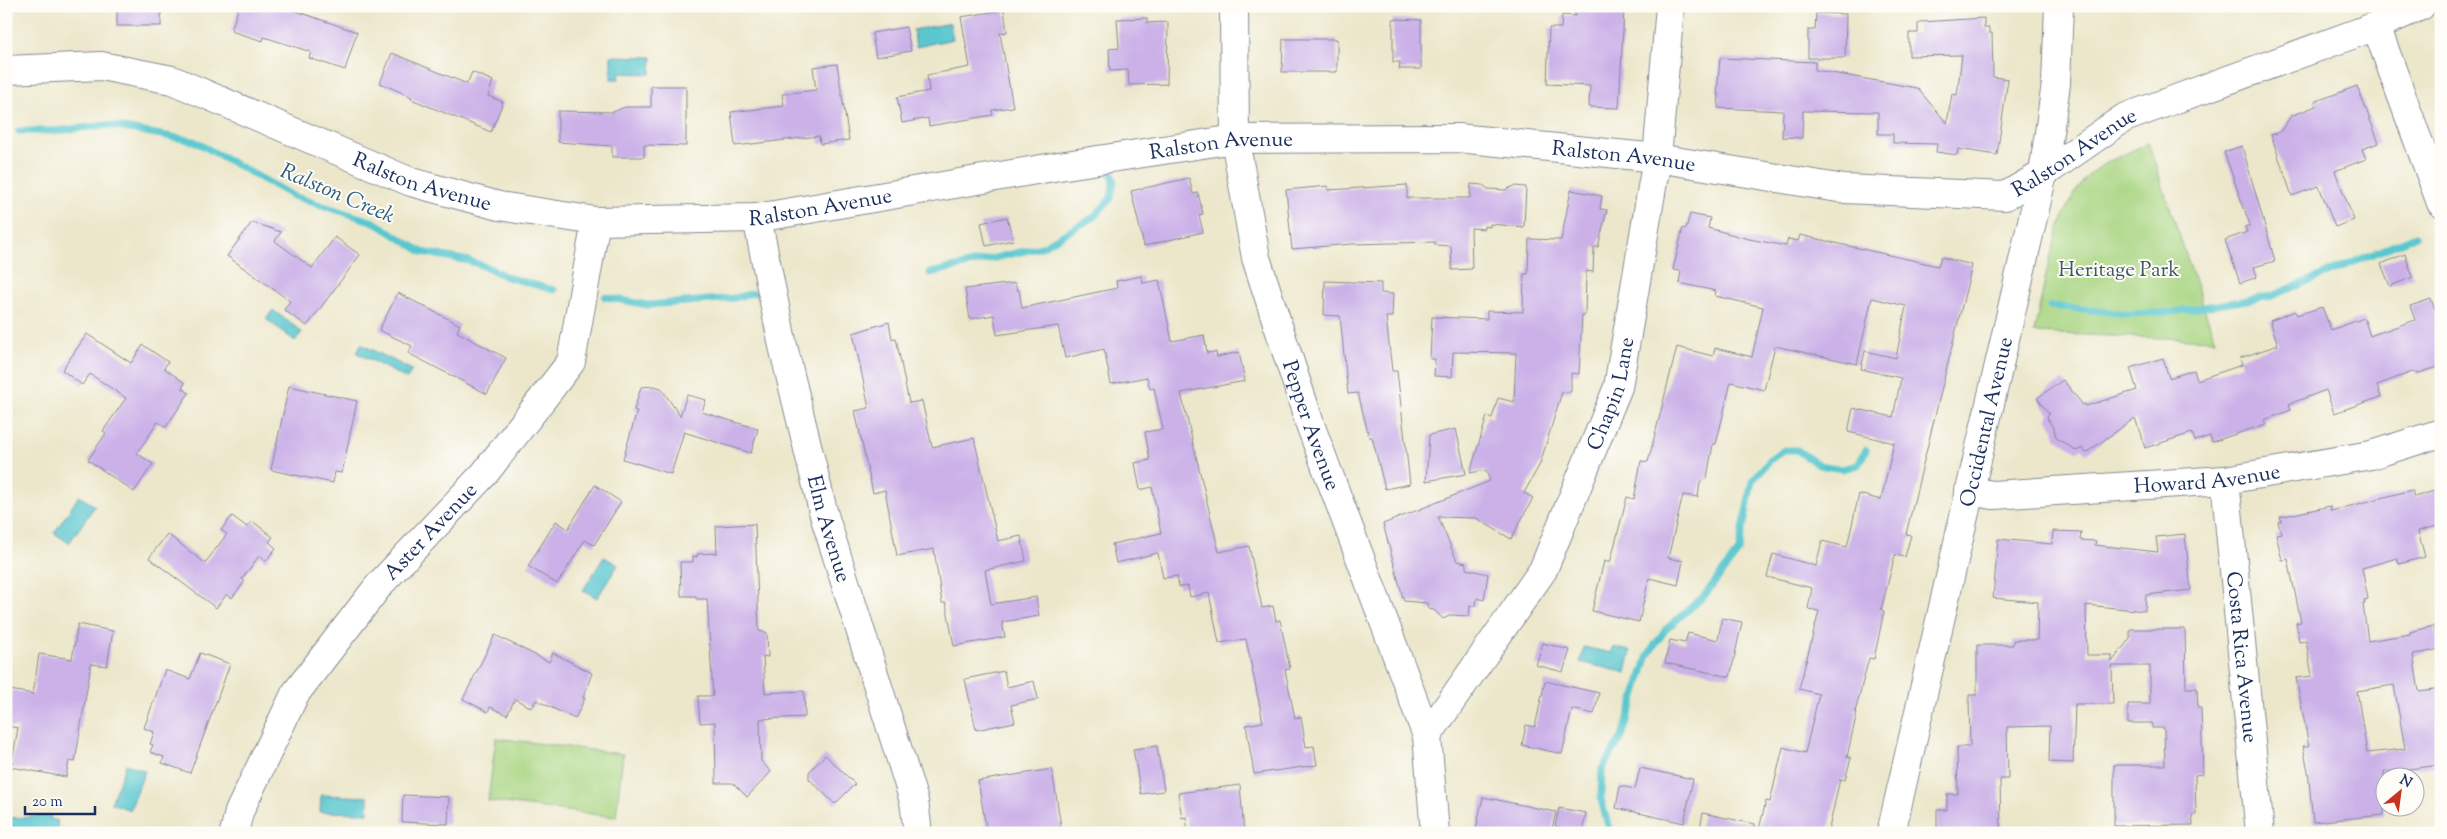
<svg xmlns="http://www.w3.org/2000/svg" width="2447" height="839" font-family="'Sorts Mill Goudy',serif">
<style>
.green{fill:#a9d582;stroke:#628270}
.water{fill:#5ac7cf;stroke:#3a7b96}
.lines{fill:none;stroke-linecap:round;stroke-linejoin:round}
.stream{stroke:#5ac7cf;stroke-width:7}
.building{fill:#cbb1e8;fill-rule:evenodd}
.minor-casing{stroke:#848b94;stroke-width:30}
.tertiary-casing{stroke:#848b94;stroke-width:30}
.minor{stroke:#fff;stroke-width:28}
.tertiary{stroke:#fff;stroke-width:28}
.labels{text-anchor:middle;stroke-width:4;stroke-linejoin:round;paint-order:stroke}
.street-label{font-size:21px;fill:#1b2f5e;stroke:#fdfcf7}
.park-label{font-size:21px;fill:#3e5867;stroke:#fdfcf7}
.water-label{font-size:22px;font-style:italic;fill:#2e5d80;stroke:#fdfcf7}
</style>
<rect width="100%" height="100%" fill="#fdfcf7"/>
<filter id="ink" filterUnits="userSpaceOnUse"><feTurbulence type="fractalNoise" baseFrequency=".02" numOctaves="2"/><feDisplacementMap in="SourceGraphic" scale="10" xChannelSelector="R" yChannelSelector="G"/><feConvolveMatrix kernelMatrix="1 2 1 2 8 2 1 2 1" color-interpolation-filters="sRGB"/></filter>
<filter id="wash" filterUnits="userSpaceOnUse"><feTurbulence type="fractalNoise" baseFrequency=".0096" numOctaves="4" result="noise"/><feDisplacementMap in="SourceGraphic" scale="20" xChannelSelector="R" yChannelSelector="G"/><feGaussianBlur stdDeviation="1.12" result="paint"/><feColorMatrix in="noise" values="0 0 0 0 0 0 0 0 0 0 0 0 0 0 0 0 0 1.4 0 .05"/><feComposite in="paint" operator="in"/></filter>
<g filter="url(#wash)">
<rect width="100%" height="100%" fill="#ece7cb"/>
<g class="green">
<path d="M2148,143L2215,340L2034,333C2044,288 2055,209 2088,176C2105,161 2128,153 2148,143Z"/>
<path d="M496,738L623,754L616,817L488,801Z"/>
</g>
<g class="water">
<path d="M950,23L953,39L916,47L913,30Z"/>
<path d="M611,56L652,57L651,74L619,73V79H611Z"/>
<path d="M273,310L302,332L295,341L266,319Z"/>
<path d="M361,344L412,370L407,379L357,353Z"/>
<path d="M79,496L95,506L69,543L54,533Z"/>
<path d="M604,557L618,565L597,598L583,590Z"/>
<path d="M1584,647L1611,653L1613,647L1631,651L1626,673L1580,662Z"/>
<path d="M126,764L145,771L130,810L111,803Z"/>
<path d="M321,795L368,797V813L320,812Z"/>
<path d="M51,816V820H57L58,829L52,830V833H11L10,818Z"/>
</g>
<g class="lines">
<g class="stream">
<path d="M19,131H56L107,125L194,141L293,196L374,222L422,252L469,261L489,268L507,277L554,290"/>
<path d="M930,273L1042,247L1094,217L1111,198L1114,180L1110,168"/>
<path d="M605,297L648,305L735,298L753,293"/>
<path d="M2050,306L2130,314L2173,312L2272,296L2416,236"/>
<path d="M1610,833L1601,799L1602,769L1622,737L1648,655L1665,630L1704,596L1739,551L1752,481L1770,460L1784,450H1797L1819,465L1842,469L1858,465L1866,450"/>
</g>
</g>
<g id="blocks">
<g class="building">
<rect x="117" y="6" width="44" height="20"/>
<path d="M239,6H281L357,32L345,70L309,58L311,52L264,37L263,41L231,31Z"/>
<path d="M1575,6H1619L1618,9H1624L1619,108L1589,107L1590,86L1547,84L1549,28H1561L1562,15L1575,16Z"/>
<path d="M1004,10L1007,32L1000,33L1013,107L992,110L993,115L929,126L928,118L902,123L897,97L929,91L927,75L970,67L961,17Z"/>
<path d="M1816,13L1846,14L1845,58H1808V30H1815Z"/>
<path d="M1147,18V23L1168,22L1167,84L1129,85L1128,70L1110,71L1109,49L1119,48L1117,19Z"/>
<path d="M1984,18V28H1989V33H1992L1993,77L2008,79L1997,155L1958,149L1957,155L1936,152L1937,144L1893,143V134H1878V112L1803,111L1802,138L1782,137L1783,111L1718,108L1719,94H1717L1720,58L1815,62V70L1917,88L1947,123L1952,94L1957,95L1962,55L1909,56V33H1918V24L1921,22Z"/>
<path d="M1393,19L1421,20V69H1399L1400,62H1393Z"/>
<path d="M906,27L911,51L876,57L872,33Z"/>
<path d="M1283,39H1337V72H1282Z"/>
<path d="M392,53L467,84L472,72L493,81L488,96L503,102L491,132L411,99L412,97L380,83Z"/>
<path d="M837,64L849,140L820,144L819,136L735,146L731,112L784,106L782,94L816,90L813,67Z"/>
<path d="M651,86H686V146L644,145V157H612V146L558,142V111L613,112L625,107H651Z"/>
<path d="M2357,86L2379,143L2362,149L2366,159L2335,171L2354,220L2335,227L2319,186L2292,196L2271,135L2280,132L2291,116L2316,106L2314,102Z"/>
<path d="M2242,146L2275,261L2254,267L2257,277L2240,283L2225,240L2247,232L2245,227L2250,225L2224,152Z"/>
<path d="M1189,178L1193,194L1198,193L1203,214L1199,215L1203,232L1144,246L1131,191Z"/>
<path d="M1471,184L1483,185L1488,189L1505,190L1514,186L1526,187L1524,227L1490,224V227L1484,226V229L1471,228L1472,269L1452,270L1451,246L1435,245V242L1352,244L1292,249L1286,190L1328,186V190L1407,185V198H1470Z"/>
<path d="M1571,190L1602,196L1600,209L1607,210L1598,247H1594L1593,272L1586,271L1585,315H1582L1579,374L1571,373V392H1562L1540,464L1524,493L1533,498L1511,539L1476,518L1438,517L1457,561L1466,563V569L1488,574L1484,600L1477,598L1476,606H1470L1469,616L1451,615L1443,619L1434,610L1428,609L1427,603L1404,601L1383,524L1490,481L1486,470L1470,473L1487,416L1492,418L1498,398L1514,402L1516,353L1453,352L1452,377L1434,376L1435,359H1430L1432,317L1487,319V311L1523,312L1524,274H1528L1529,239L1561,240Z"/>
<path d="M1690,214L1710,218L1708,228L1749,239L1786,246L1788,239L1798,241L1800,235L1938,266L1941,257L1972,265L1906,534L1911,535L1905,557L1895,555L1881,610L1884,611L1874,659L1869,658L1855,712H1857L1847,757L1851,758L1845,780L1840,779L1828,833H1758L1766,801L1770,802L1783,747L1805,753L1819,694L1799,689L1819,611L1808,609L1812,588L1767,577L1773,554L1816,566L1822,541L1847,547L1859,494L1881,500L1894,443L1848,432L1853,408L1893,417L1901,378L1861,369L1865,351L1896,358L1906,306L1872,298L1857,364L1775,346L1764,390L1731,382L1716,444H1713L1707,478L1700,482L1698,497L1683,495L1668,558L1683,561L1678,585L1649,578L1639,622L1592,611L1604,561L1610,563L1627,497L1634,499L1641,461L1648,462L1677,347L1713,356L1715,348L1752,357L1763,307L1715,296L1716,291L1679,283L1681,271L1673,270L1683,228L1686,229Z"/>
<path d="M1007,217L1013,240L986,246L981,223Z"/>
<path d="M252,222L281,232L275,241L312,268L335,237L360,255L307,326L284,310L290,301L227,256Z"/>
<path d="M2405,254L2413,277L2390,286L2381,264Z"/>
<path d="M1142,276L1143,283L1159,280L1172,341L1204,335L1207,353L1216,352L1217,357L1239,352L1245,381L1181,393L1219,552L1249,546L1262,608L1273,606L1276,621L1280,620L1290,669L1285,670L1295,718L1301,717L1306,747L1314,746L1317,765L1254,774L1246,725L1263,722L1246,639L1219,643L1209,593L1190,597L1188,586L1179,587L1177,576L1163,578L1158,553L1116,563L1112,544L1161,533L1152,487L1140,490L1135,463L1150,460L1145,432L1163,429L1154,388L1150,389L1147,377L1111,384L1104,349L1065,358L1058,326L997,335L994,315L970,319L965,289L1015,283L1017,290H1019L1022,308L1117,288L1116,281Z"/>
<path d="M1325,281L1381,283V293L1393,294L1392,317H1386L1392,371H1397L1410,484L1385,489L1372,437H1369L1358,393L1348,394L1340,316L1324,315Z"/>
<path d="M398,293L460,325L457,332L506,358L487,394L408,353L412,346L379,330Z"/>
<path d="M2431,299L2435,309L2441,307V366L2416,374L2415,371L2377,385L2381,397L2334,413L2326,390L2289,404L2291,410L2264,420L2266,424L2212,442L2210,436L2195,441L2192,433L2145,448L2135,418L2086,453L2082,448L2077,451L2056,438L2054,429L2047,418L2049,414L2037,398L2063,380L2083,405L2085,404L2086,406L2137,390L2130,368L2163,358L2169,378L2194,370L2197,380L2242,365L2240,358L2278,345L2270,321L2295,311L2297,315L2322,307L2331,330L2364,318L2370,336L2415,320L2410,306Z"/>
<path d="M889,322L892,339L896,338L909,403L922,401L932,447L974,438L998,541L1021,536L1026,561L985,570L991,604L1036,597L1039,616L1002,622L1005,637L954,646L946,603H942L934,549L897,556L885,490L873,493L855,411L869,408L853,333Z"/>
<path d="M87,334L131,363L143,345L168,362L164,368L185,383L182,388L189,393L166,427L158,422L137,453L153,464L134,492L88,460L106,433L103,431L126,398L90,374L82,385L62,370Z"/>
<path d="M289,386L357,401L342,473L335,472L333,483L271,470Z"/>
<path d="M654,386L661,388L680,416L687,395L706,400L702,412L758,429L751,453L684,432L671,474L623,459L637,411L634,410L641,387Z"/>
<path d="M1456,429L1466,474L1426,481L1429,435Z"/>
<path d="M595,485L621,502L594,545L585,540L557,584L528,566L556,521L568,529Z"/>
<path d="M2441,489V525L2418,531L2425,557L2399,564L2397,558L2362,568L2368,599L2364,600L2365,604H2363L2368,641L2410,634V632L2434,626L2440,649L2413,655L2419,691L2441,688V765L2384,772V815L2313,822L2308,771L2303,746H2309L2296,678L2312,676L2306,641L2299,642L2296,623L2301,622L2288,559L2282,560L2276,534L2281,533L2278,522L2281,521L2280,517L2330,506L2331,511L2412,490L2414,497ZM2394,685L2405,749L2367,753L2357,691Z"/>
<path d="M232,516L247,527L252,521L273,537L269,542L276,548L266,561L259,556L242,579L245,581L232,598L227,594L216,608L149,558L167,534L205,563L227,534L221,530Z"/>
<path d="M755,524L759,631L767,633L768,657L763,656L765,693L804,691L805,717L760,719L761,761L771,772L747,797L733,783H716L715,722L700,723L698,696H713L707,599H696V596H681L680,562H693V556L697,557V554L717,553L716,526Z"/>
<path d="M2053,531L2081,532L2080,540L2096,541L2095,545L2158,552L2156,537L2185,534L2191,590L2146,595L2145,611L2086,605L2087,655H2112V662L2130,638V629H2185L2186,688H2197L2198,708H2201L2203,774L2195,775L2196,815H2192L2193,825L2114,826V765H2165L2164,728H2152V723H2128V704H2150V666H2112L2113,704H2075L2073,763L2049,762L2050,726L2007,727L2008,779H2000L2001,832L1937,831V810H1947V794H1958L1957,747H1970L1969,695H1977V645H2013V640H2037L2038,602L1993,598L1998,539L2052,544Z"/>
<path d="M1722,618L1742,622L1730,677L1665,663L1670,640L1685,643L1688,633L1718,640Z"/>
<path d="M78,624L113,631L107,666L91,664L75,762L69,761L66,777L11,767L18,728L6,726L10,690L33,694L39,654L72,659Z"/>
<path d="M495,635L549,662L553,653L592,673L583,698H585L575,719L536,700L532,708L515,699L507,715L490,707L488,712L463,699Z"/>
<path d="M1543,643L1570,650L1563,672L1536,665Z"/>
<path d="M200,653L230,664L190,773L162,763L164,757L150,752L153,745L150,744L154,732L144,728L165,670L190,679Z"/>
<path d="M1004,671L1007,687L1034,681L1038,699L1011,705L1015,722L976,730L965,679Z"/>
<path d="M1545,681L1599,693L1594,714L1572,709L1562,754L1522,745L1526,725L1535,727Z"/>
<path d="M1157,746L1164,791L1141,794L1133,749Z"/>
<path d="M825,755L855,784L835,804L809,779V772Z"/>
<path d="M1640,768L1693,779L1684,823L1616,808L1620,786L1635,789Z"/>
<path d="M1052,769L1062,833H987L978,781Z"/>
<path d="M1240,785L1244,833H1188L1186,817L1182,818L1178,793Z"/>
<path d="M403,795L449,797L448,824L402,822Z"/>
<path d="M1483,797L1556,812L1551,833H1475Z"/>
<path d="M1559,808L1586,813L1582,832L1555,826Z"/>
<path d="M1703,813L1754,824V833H1699Z"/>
</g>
</g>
</g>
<g filter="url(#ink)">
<use href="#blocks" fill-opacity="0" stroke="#848b94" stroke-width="1"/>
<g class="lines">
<defs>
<g id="minor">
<path id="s1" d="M1234,6L1235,139L1256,258L1311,427L1427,736L1435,833"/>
<path d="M2376,26L2441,203"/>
<path id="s2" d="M757,218L783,346L824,515L914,801L918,833"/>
<path id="s3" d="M2225,480L2260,833"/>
<path id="s4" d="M1969,491L1993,495L2225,480L2371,455L2441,433"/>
<path id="s5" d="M1427,736L1543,570L1618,387L1657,158L1670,6"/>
<path id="s6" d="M234,833L239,812L295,694L380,584L485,473L571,362L596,221"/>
<path id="s7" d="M1891,833L2043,174L2056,84L2059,6"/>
</g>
<g id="tertiary">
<path id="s8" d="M6,70L101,66L172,80L411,182L499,206L596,221L757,218L1059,166L1235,139L1458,138L1657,158L1844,189L2005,196L2043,174L2124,118L2376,26L2421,6"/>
</g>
</defs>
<use href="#minor" class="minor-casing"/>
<use href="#tertiary" class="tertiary-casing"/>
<use href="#minor" class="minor"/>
<use href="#tertiary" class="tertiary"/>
</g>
</g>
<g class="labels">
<g class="street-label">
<text dy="7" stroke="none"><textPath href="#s8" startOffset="1248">Ralston Avenue</textPath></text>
<text dy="7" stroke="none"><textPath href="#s8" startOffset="2118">Ralston Avenue</textPath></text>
<text dy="7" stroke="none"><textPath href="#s8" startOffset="1652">Ralston Avenue</textPath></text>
<text dy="7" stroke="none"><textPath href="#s8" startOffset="438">Ralston Avenue</textPath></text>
<text dy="7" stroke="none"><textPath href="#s8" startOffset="842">Ralston Avenue</textPath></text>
<text dy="7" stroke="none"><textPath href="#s5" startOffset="392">Chapin Lane</textPath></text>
<text dy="7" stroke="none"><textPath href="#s7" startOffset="422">Occidental Avenue</textPath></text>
<text dy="7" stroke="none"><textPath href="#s1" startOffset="430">Pepper Avenue</textPath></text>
<text dy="7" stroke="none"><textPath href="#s4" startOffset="239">Howard Avenue</textPath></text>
<text dy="7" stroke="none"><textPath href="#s2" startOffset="319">Elm Avenue</textPath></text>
<text dy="7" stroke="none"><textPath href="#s6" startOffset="364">Aster Avenue</textPath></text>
<text dy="7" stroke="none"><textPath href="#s3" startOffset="178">Costa Rica Avenue</textPath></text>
</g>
<g class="park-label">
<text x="2119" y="276">Heritage Park</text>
</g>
<g class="water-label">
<text transform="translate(338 192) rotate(23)" y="8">Ralston Creek</text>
</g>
</g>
<rect width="2447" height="839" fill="none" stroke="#fdfcf7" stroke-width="25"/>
<g transform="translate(2400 792) rotate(29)"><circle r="24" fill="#fdfcf7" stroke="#a3aaba"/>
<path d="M0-4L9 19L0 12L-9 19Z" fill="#c8321e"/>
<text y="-8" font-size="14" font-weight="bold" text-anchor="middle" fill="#1b2f5e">N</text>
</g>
<path d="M25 806v8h70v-8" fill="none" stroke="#1b2f5e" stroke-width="2.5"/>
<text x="32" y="806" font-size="15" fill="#1b2f5e" stroke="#fdfcf7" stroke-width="4" paint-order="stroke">20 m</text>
</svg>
